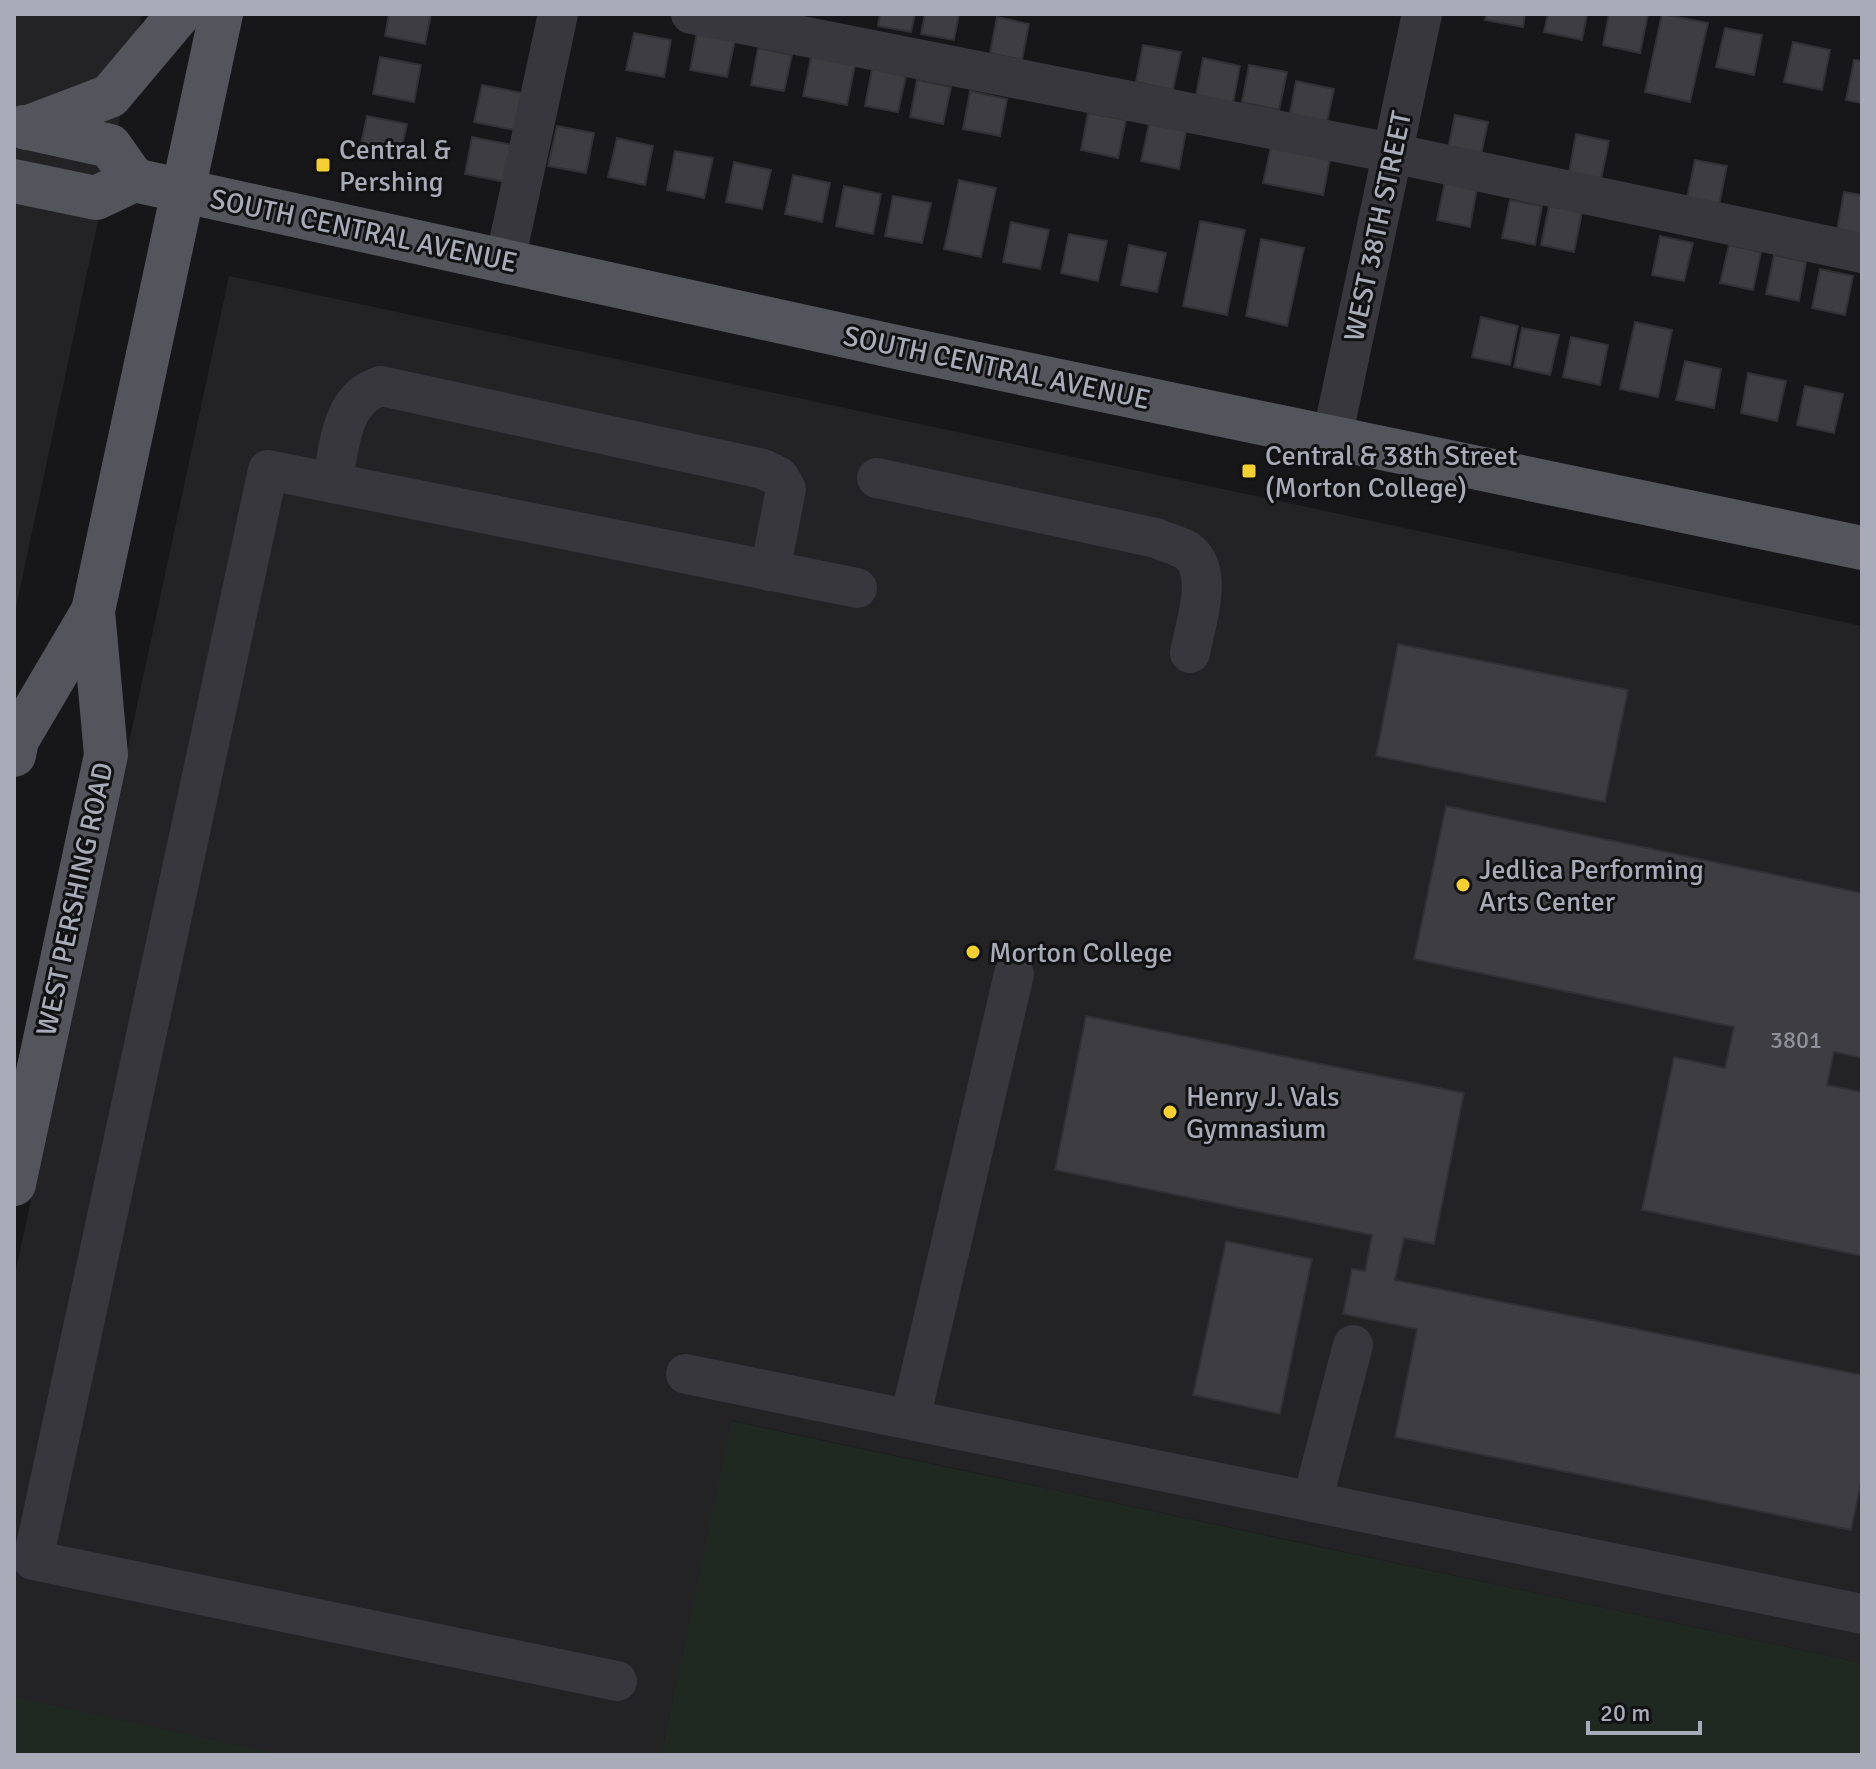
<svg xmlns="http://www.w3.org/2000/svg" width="1876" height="1769" font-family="Signika,sans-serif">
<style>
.built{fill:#232225}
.green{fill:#202822}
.building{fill:#3e3e42;stroke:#313034;stroke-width:2}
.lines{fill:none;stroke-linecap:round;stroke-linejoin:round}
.minor{stroke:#37373d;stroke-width:40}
.major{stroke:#53545c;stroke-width:44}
.poi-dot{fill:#f3cf34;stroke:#121113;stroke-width:3}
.labels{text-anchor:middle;stroke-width:6;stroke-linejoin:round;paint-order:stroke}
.number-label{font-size:24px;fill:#8e909a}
.poi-label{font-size:28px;fill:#a8abb8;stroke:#121113;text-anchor:start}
.street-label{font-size:28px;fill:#a8abb8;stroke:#121113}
</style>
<rect width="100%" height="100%" fill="#171618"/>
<g class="built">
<path d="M14,14H142L14,617Z"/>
<path d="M229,276L1862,626V1663L733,1421L661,1755H270L14,1700V1279Z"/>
</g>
<g class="green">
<path d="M732,1421L1862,1663V1755H661Z"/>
<path d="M14,1697L284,1755H14Z"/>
</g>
<g class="building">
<path d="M389,14H431L425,44L385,36Z"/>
<path d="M880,14H915L911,32L878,26Z"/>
<path d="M925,14H959L954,40L921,34Z"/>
<path d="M1487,14H1525L1523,27L1485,20Z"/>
<path d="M1548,14H1587L1582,40L1544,32Z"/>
<path d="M1609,14H1648L1640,53L1603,45Z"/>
<path d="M1662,14L1708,23L1690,102L1645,92Z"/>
<path d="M997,17L1029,24L1022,60L990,53Z"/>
<path d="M1725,28L1762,35L1754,75L1716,67Z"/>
<path d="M697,32L735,40L727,77L690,70Z"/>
<path d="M634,33L671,40L664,77L626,70Z"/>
<path d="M1793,42L1830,50L1822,90L1784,82Z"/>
<path d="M1143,45L1181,52L1173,90L1136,82Z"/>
<path d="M758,48L792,55L784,91L751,85Z"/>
<path d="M380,57L421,65L414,102L373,94Z"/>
<path d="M811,57L855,65L847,105L803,96Z"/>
<path d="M1203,58L1240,66L1233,103L1196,96Z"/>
<path d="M1854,60L1862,61V103L1846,100Z"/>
<path d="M1249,65L1287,72L1279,110L1242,102Z"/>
<path d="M872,69L906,76L898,112L865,106Z"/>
<path d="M917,80L951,87L943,124L910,117Z"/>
<path d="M1296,81L1334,89L1326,126L1289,118Z"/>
<path d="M482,85L522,93L514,130L474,122Z"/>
<path d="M970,91L1007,99L1000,136L963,129Z"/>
<path d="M1088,113L1126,120L1118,158L1081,150Z"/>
<path d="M1455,115L1488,122L1480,160L1447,154Z"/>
<path d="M367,116L407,124L399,161L359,153Z"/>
<path d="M1149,124L1186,131L1179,169L1141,161Z"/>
<path d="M557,126L594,133L586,173L548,166Z"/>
<path d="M1576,134L1609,141L1601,179L1569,173Z"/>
<path d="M472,137L512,145L505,182L465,174Z"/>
<path d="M617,138L653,146L645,185L608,177Z"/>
<path d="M1271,147L1330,159L1323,195L1263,183Z"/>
<path d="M675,151L713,158L704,198L667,190Z"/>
<path d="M1695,160L1727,166L1719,205L1687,198Z"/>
<path d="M734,162L771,170L762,209L726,202Z"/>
<path d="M793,175L830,183L822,222L785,214Z"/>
<path d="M959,180L996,188L981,257L944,249Z"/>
<path d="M1445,182L1477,188L1470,227L1437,220Z"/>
<path d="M844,186L881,194L873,234L836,226Z"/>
<path d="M1844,192L1862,195V235L1837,230Z"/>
<path d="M893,196L931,203L922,243L885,236Z"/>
<path d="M1510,200L1542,206L1535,245L1502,238Z"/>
<path d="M1549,206L1582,212L1574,252L1541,245Z"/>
<path d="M1200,221L1245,230L1227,315L1183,306Z"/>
<path d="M1011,222L1049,230L1040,269L1003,262Z"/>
<path d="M1069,234L1107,241L1098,281L1061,273Z"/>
<path d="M1660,236L1693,243L1684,281L1652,275Z"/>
<path d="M1261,239L1304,248L1287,326L1246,316Z"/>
<path d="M1129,245L1166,253L1157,292L1121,285Z"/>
<path d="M1729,245L1761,252L1753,290L1720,283Z"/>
<path d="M1774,255L1806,262L1799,301L1766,294Z"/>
<path d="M1820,269L1853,276L1845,315L1812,308Z"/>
<path d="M1481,317L1518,326L1510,365L1472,357Z"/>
<path d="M1635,322L1672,330L1658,397L1620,389Z"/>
<path d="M1522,328L1559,335L1550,375L1514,367Z"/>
<path d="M1571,337L1608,345L1600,385L1563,377Z"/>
<path d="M1685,361L1721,369L1714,408L1676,400Z"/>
<path d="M1748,373L1786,381L1777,421L1741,413Z"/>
<path d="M1805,386L1843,394L1834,433L1797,425Z"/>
<path d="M1398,644L1628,690L1605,802L1376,756Z"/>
<path d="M1446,806L1862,893V1058L1834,1052L1827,1085L1862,1092V1256L1642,1210L1674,1057L1725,1068L1734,1027L1414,959Z"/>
<path d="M1086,1016L1464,1093L1434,1244L1404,1238L1395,1280L1862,1375V1478L1851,1530L1395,1437L1417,1329L1343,1314L1352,1269L1365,1271L1372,1235L1055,1170Z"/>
<path d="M1226,1241L1312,1259L1280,1414L1193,1395Z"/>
</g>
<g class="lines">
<g class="minor">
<path d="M691,14L1392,153L1862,253"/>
<path d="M505,261L558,14"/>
<path d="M1332,438L1422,14"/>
<path d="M877,478L1156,538C1165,542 1177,545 1186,550C1216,570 1195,624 1190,653"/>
<path d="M332,483C340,447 340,398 381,386L763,469L779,477L786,489L770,571"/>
<path d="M686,1374L1862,1614"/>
<path d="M910,1419L1014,974"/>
<path d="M1312,1502L1353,1345"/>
<path d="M617,1681L33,1560L268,470L857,588"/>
</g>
<g class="major">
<path d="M24,127L110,146L134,180"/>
<path d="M26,128L110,96L179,14"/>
<path d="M14,181L96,198L134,180L901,348L1862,548"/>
<path d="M14,755L17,740L93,611"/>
<path d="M14,1184L106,755L93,611L221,14"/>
</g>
</g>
<g class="poi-dot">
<rect x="315" y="157" width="16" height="16" rx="4"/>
<rect x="1241" y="463" width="16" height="16" rx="4"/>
<circle cx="1463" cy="885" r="8"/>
<circle cx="973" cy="952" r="8"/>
<circle cx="1170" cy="1112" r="8"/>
</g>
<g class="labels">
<g class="number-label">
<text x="1796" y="1048">3801</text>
</g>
<g class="poi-label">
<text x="339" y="159">Central &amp;<tspan x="339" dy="32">Pershing</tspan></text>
<text x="1265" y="465">Central &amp; 38th Street<tspan x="1265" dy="32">(Morton College)</tspan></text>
<text x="1479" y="879">Jedlica Performing<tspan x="1479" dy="32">Arts Center</tspan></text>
<text x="989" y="962">Morton College</text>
<text x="1186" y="1106">Henry J. Vals<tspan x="1186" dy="32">Gymnasium</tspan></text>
</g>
<g class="street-label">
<text transform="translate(1377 226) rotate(-78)" y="10">WEST 38TH STREET</text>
<text transform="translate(364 230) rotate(12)" y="10">SOUTH CENTRAL AVENUE</text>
<text transform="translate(997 367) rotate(12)" y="10">SOUTH CENTRAL AVENUE</text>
<text transform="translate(74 899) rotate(-78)" y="10">WEST PERSHING ROAD</text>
</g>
</g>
<rect width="1876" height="1769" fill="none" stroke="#a8abb8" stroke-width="32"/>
<path d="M1588 1721v12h112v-12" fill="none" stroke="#a8abb8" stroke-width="4"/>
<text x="1600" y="1721" font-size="24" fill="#a8abb8" stroke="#121113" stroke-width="6" paint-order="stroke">20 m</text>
</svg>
